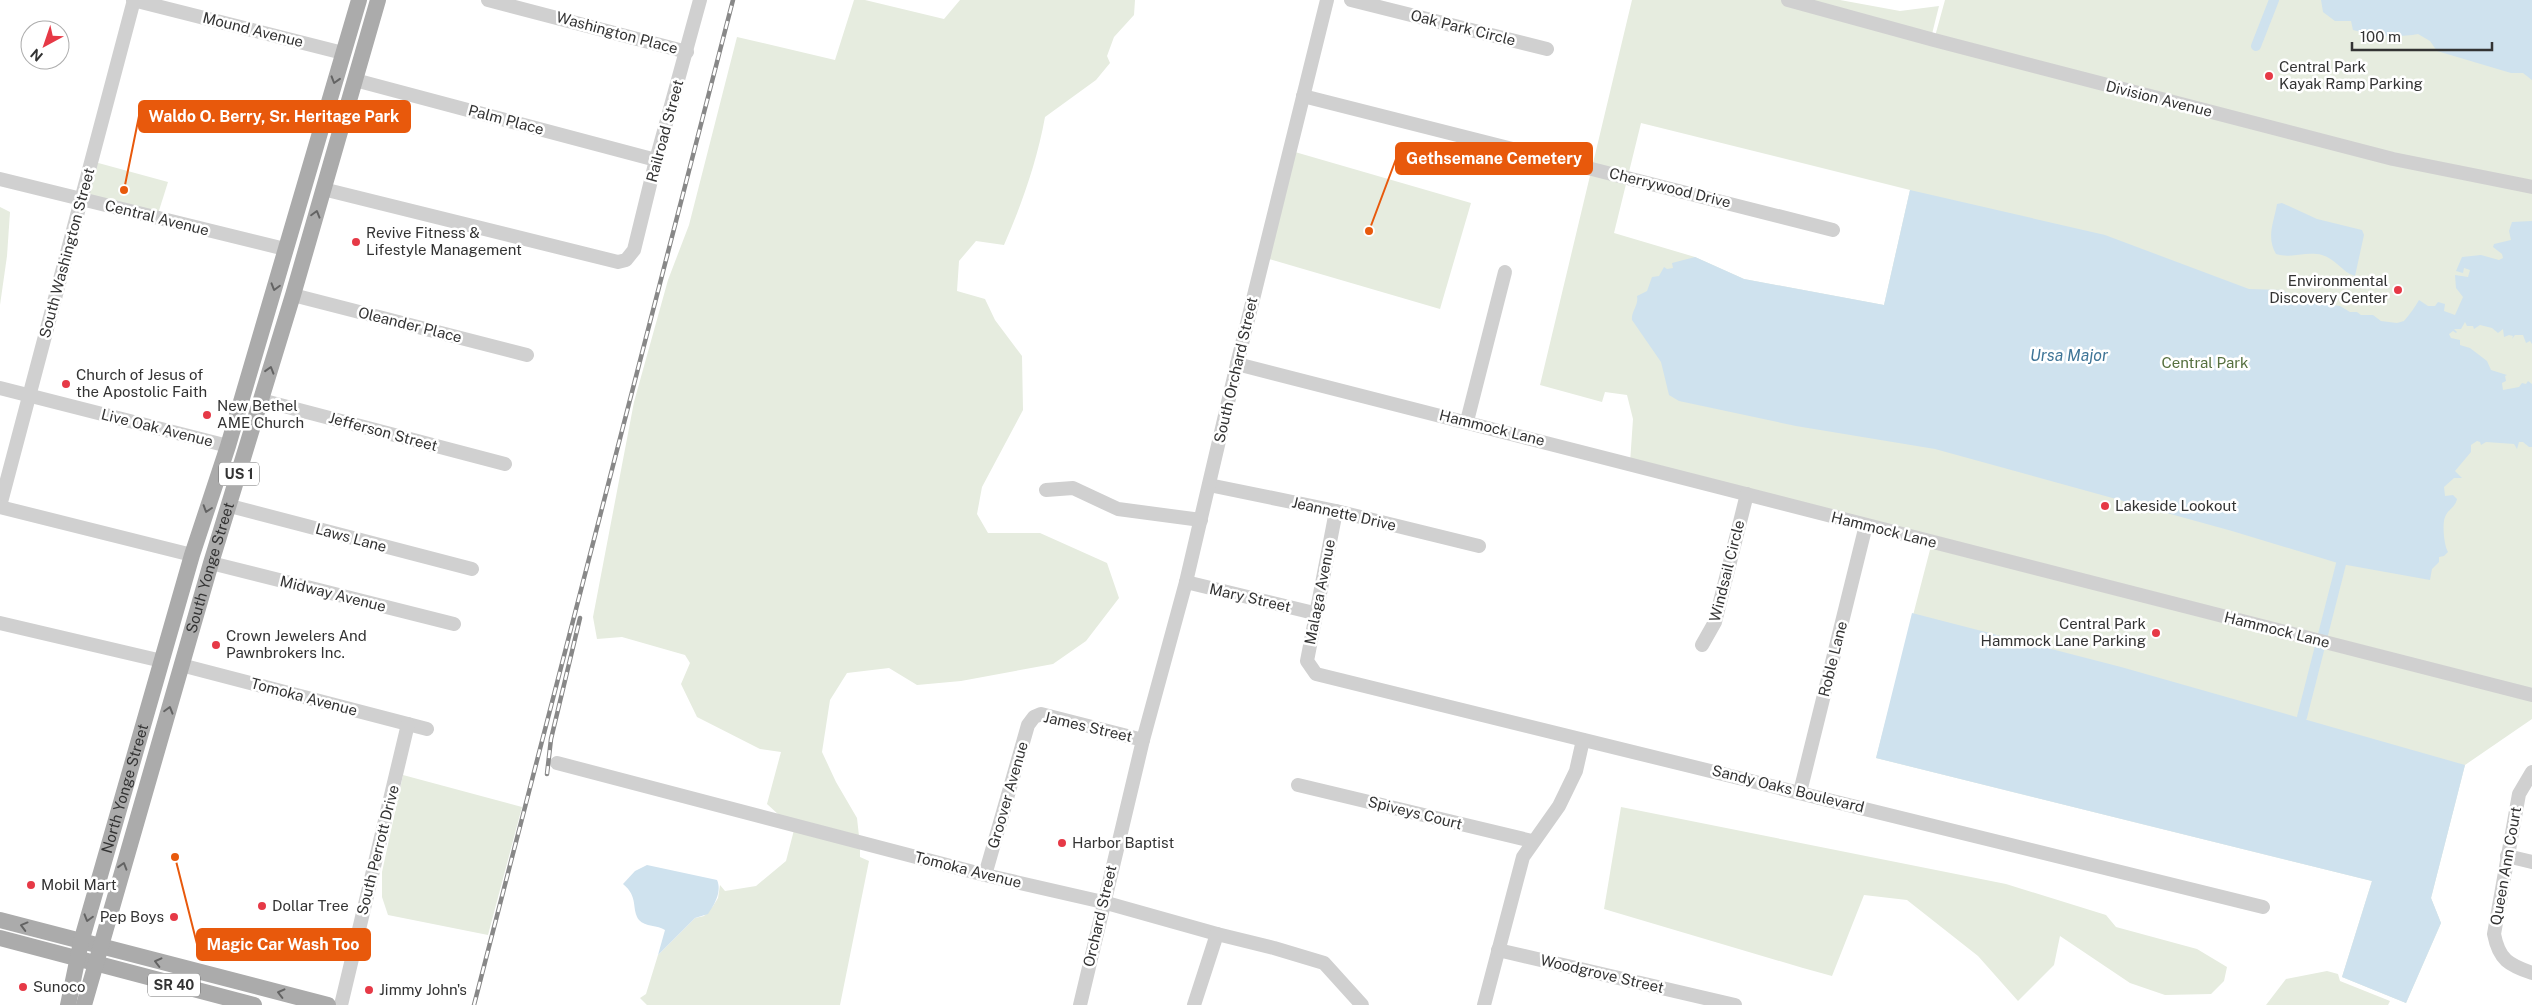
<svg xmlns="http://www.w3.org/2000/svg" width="2532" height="1005" font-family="'Public Sans',sans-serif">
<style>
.green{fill:#e6ecdf;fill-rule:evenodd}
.water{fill:#cfe2ee}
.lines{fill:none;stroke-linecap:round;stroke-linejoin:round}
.canal{stroke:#cfe2ee;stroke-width:10}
.minor{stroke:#d0d0d0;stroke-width:14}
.major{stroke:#ababab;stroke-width:16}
.rail-casing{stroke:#888;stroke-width:4.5}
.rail{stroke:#fff;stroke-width:2.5;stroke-dasharray:8;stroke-linecap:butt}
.oneway{stroke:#636363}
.poi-dot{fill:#e63946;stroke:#fff;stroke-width:2}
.labels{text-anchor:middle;stroke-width:5;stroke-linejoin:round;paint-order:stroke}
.shield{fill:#fff;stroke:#707070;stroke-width:1}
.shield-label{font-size:14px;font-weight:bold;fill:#333}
.street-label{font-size:15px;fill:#333;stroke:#fff}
.poi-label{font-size:15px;fill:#333;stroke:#fff;text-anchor:start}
.park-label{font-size:15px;fill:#56703f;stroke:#fff}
.water-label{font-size:16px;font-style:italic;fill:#3f7597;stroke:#fff}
.leader{fill:none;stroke:#e8590c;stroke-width:2}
.callout-dot{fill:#e8590c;stroke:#fff;stroke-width:2}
.callout{fill:#e8590c;stroke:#e8590c;stroke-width:2}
.callout-label{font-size:16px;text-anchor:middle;font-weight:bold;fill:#fff}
</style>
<rect width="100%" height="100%" fill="#fff"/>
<g class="green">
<path d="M854,0H865L944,19L960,0H1135L1134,15L1114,37L1107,56L1110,63L1096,80L1045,117C1037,161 1022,204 1004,245L976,241L959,261L957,291L985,299L995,320L1022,356L1023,410L982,487L977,514L988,533H1040L1107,563L1119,598L1086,641L1053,664L961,681L917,685L889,668L847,673L830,700L822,752L836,782L857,818L859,836L779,815L767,804L781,752L760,749L697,717L681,684L690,663L685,655L622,637L597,639L593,617L634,402L668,280L689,225L737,37L835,60Z"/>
<path d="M1632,0H1789L1934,40L1945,0H2532V719L2465,765L2431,898L2441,923L2406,1003L2342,977L2372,881L1876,758L1932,542L1630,463L1633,419L1627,395L1605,392L1602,402L1540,385ZM1641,123L1910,190L1884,305L1744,279L1695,257L1614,233Z"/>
<path d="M1808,0H1840L1900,11L1939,6L1932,34Z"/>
<path d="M1295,152L1471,203L1440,309L1269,259Z"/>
<path d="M91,161L168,182L157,217L81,199Z"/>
<path d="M0,207L10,212L7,256L0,305Z"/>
<path d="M403,775L522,807L488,935L388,915L382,897V872Z"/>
<path d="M1621,807L2006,884L2106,915L2116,927L2197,949L2227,967L2224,981L2211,994L2165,995L2130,983L2060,936L2054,965L2018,1001L1978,956L1907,900L1864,895L1832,976L1803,968L1604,909Z"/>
<path d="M794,830L860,847V857L869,861L840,1005H647L640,998L646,994L658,955L695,918L704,916L713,906L718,898L720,885L725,891L756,886L786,861Z"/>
<path d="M2327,971L2338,974L2340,981L2390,1001L2388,1005H2266L2286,979Z"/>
</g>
<g class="water">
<path d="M2321,0H2532V80L2523,73H2511L2437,51L2430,41L2418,34C2397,38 2373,36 2353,30L2351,21H2335L2323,12Z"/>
<path d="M1910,190L2105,235L2249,289L2282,290L2291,295L2297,301L2311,297L2320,303L2340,306L2350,312H2357L2361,315H2373L2381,321L2397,323L2404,321C2410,314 2415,307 2419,300L2428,306H2435L2438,302L2445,304L2444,311L2455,315L2463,297L2456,288L2455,275L2468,277L2470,270L2464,268L2463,273L2456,271L2462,257L2481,255L2499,260L2503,258L2502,254L2493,247L2494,244L2511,240L2509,231L2512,222L2532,221V344L2530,341L2526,343L2523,335H2515L2512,339L2513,336L2509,335L2504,337L2503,329L2498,333L2492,328L2480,325L2474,329L2473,326H2467L2465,322L2461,329H2454L2457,332L2456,333L2453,331L2449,334L2451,338L2460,340V345L2470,348L2487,361L2491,370L2507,375L2505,376L2506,381L2502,383L2503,390L2519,387L2522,383L2526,384L2528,381L2532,384V447H2529L2523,442H2519L2517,449L2514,444L2486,442L2481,445L2480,442L2477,441L2471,445V452L2455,471L2462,478H2454L2444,487L2445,496L2453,495L2457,499C2455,508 2448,509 2445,517C2442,524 2444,546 2448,552L2444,556L2439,557V562L2432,569L2430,580L2341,564L2232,531L1935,449L1796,426L1679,401L1669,395L1661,362L1632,320C1631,311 1639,305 1637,296L1647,291L1652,277L1659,276L1664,267L1667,269L1673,268L1672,263L1695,257L1744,279L1884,305Z"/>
<path d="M2282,203L2317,219L2362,230L2364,235L2355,276C2343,273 2335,258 2322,255C2305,251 2291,259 2276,254C2266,237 2274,222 2277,204Z"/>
<path d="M1912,613L2121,667L2465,765L2431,898L2441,923L2406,1003L2342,977L2372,881L1876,758Z"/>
<path d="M647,865L717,880C722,891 715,904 708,914L695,918L658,955L665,930C658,925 645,927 639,920C631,909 639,897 623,884L635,871Z"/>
</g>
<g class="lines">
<g class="canal">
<path d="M2256,46L2274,0"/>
<path d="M2302,717L2341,564"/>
</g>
<g class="minor">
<path d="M133,0L343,53"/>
<path d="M488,0L687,52"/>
<path d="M1351,0L1547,49"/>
<path d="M1788,0L1934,40L2393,159L2532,187"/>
<path d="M355,80L656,160"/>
<path d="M1303,96L1833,230"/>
<path d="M0,179L285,249"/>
<path d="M323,189L618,262L626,260L634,250L656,160L700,0"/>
<path d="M293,295L527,355"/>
<path d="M1237,364L2532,695"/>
<path d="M0,388L228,446"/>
<path d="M261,400L505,464"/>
<path d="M1467,421L1505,272"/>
<path d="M1209,485L1336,511L1479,546"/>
<path d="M1046,490L1073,488L1118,509L1201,520"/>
<path d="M0,506L134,0"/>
<path d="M230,506L472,569"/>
<path d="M0,507L192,555"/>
<path d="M1336,511L1307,661L1316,674L2263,907"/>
<path d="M211,563L454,624"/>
<path d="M1186,582L1314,613"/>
<path d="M0,623L162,661"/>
<path d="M1702,645L1715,622L1747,494"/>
<path d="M181,665L427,729"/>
<path d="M557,763L985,875L1103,902L1217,934L1274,948L1324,963L1362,1005"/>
<path d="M2532,772L2519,794L2494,934C2499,960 2509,965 2532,973"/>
<path d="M1298,785L1532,841"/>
<path d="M1800,792L1866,525"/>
<path d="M2507,856L2532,862"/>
<path d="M985,875L1028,725L1034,717L1041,714L1143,740"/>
<path d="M1498,950L1735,1005"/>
<path d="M341,1005L408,724"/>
<path d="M1080,1005L1143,740L1186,582L1237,364L1327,0"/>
<path d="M1194,1005L1217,934"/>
<path d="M1484,1005L1523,857L1559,806L1576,771L1583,740"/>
</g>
<g class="major">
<path d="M0,920L328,1005"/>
<path d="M0,938L254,1005"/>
<path id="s1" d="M68,1005L81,942L192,555L228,446L359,0"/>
<path id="s2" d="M84,1005L211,563L293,295L378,0"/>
</g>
<defs>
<g id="rail">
<path d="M547,774L551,739L580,618"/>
<path d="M474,1005L733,0"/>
</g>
</defs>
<use href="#rail" class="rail-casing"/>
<use href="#rail" class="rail"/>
</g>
<defs><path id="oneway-chevron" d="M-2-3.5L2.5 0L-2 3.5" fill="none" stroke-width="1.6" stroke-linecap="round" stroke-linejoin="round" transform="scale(1.25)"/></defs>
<g class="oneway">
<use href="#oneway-chevron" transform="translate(335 80) rotate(107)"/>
<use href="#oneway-chevron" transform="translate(316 214) rotate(-74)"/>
<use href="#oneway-chevron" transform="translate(275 287) rotate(106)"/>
<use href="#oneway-chevron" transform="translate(270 370) rotate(-73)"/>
<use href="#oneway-chevron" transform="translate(207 509) rotate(108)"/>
<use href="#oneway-chevron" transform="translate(169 710) rotate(-74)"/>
<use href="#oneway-chevron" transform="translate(123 866) rotate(-73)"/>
<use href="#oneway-chevron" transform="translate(88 918) rotate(106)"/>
<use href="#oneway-chevron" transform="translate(24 926) rotate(-165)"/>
<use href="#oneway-chevron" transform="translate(158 962) rotate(-166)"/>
<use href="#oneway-chevron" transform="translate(281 993) rotate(-166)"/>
</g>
<g class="poi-dot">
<circle cx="2269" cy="76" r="5"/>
<circle cx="356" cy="242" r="5"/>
<circle cx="2398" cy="290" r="5"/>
<circle cx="66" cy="384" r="5"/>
<circle cx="207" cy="415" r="5"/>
<circle cx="2105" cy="506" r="5"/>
<circle cx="2156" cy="633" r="5"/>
<circle cx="216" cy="645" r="5"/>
<circle cx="1062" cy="843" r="5"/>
<circle cx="31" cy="885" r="5"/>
<circle cx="262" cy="906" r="5"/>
<circle cx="174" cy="917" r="5"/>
<circle cx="23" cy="987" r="5"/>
<circle cx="369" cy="990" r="5"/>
</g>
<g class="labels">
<g class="shield">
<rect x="219" y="462.5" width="40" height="23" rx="4"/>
<rect x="148" y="973.5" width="52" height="23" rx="4"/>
</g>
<g class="shield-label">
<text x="239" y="479">US 1</text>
<text x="174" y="990">SR 40</text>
</g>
<g class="street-label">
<text transform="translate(1463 28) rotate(14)" y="5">Oak Park Circle</text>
<text transform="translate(253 30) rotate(14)" y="5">Mound Avenue</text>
<text transform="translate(617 33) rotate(15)" y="5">Washington Place</text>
<text transform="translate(2159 99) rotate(14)" y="5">Division Avenue</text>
<text transform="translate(506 120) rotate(15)" y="5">Palm Place</text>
<text transform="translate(665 131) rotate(-75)" y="5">Railroad Street</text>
<text transform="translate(1670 188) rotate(14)" y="5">Cherrywood Drive</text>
<text transform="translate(157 218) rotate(14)" y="5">Central Avenue</text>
<text transform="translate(67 253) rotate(-75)" y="5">South Washington Street</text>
<text transform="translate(410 325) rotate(14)" y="5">Oleander Place</text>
<text transform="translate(1236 370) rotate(-77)" y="5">South Orchard Street</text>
<text transform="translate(157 428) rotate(14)" y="5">Live Oak Avenue</text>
<text transform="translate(1492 428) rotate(14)" y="5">Hammock Lane</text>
<text transform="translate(383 432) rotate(15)" y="5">Jefferson Street</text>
<text transform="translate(1344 514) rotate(13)" y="5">Jeannette Drive</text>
<text transform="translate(1884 530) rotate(14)" y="5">Hammock Lane</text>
<text transform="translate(351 538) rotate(15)" y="5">Laws Lane</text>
<text dy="5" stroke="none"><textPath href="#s2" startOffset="455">South Yonge Street</textPath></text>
<text transform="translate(1727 571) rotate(-76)" y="5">Windsail Circle</text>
<text transform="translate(1320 592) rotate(-79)" y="5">Malaga Avenue</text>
<text transform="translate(333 594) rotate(14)" y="5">Midway Avenue</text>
<text transform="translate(1250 598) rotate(13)" y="5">Mary Street</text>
<text transform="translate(2277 630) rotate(14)" y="5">Hammock Lane</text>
<text transform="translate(1833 659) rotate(-76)" y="5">Roble Lane</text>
<text transform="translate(304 697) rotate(15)" y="5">Tomoka Avenue</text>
<text transform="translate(1088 727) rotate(13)" y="5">James Street</text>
<text dy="5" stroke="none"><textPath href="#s1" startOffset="224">North Yonge Street</textPath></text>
<text transform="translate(1788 789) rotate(14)" y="5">Sandy Oaks Boulevard</text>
<text transform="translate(1008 795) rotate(-74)" y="5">Groover Avenue</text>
<text transform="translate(1415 813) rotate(14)" y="5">Spiveys Court</text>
<text transform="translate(378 850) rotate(-76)" y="5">South Perrott Drive</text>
<text transform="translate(2506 866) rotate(-80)" y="5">Queen Ann Court</text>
<text transform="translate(968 870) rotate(14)" y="5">Tomoka Avenue</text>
<text transform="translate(1100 916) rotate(-77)" y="5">Orchard Street</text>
<text transform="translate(1602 974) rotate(13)" y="5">Woodgrove Street</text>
</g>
<g class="poi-label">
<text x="2279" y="72">Central Park<tspan x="2279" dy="17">Kayak Ramp Parking</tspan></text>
<text x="366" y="238">Revive Fitness &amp;<tspan x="366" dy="17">Lifestyle Management</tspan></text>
<text x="2388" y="286" text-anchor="end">Environmental<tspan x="2388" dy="17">Discovery Center</tspan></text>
<text x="76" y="380">Church of Jesus of<tspan x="76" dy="17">the Apostolic Faith</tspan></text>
<text x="217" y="411">New Bethel<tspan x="217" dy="17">AME Church</tspan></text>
<text x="2115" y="511">Lakeside Lookout</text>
<text x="2146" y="629" text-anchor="end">Central Park<tspan x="2146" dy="17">Hammock Lane Parking</tspan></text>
<text x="226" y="641">Crown Jewelers And<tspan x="226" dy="17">Pawnbrokers Inc.</tspan></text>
<text x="1072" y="848">Harbor Baptist</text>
<text x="41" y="890">Mobil Mart</text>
<text x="272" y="911">Dollar Tree</text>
<text x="164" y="922" text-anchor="end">Pep Boys</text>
<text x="33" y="992">Sunoco</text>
<text x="379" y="995">Jimmy John's</text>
</g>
<g class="park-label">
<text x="2205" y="368">Central Park</text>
</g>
<g class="water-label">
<text x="2069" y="361">Ursa Major</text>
</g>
</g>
<path class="leader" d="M124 190L139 116M1369 231L1396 159M175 857L197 944"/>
<g class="callout-dot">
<circle cx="124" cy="190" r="5"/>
<circle cx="1369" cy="231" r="5"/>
<circle cx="175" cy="857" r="5"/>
</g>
<g class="callout">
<rect x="139" y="101" width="271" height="31" rx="5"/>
<rect x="1396" y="143" width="196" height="31" rx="5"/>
<rect x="197" y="929" width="173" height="31" rx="5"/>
</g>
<g class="callout-label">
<text x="274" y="122">Waldo O. Berry, Sr. Heritage Park</text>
<text x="1494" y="164">Gethsemane Cemetery</text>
<text x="283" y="950">Magic Car Wash Too</text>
</g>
<g transform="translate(45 45) rotate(220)"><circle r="24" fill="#ffffff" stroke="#adadad"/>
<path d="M0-4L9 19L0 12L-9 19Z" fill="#e63946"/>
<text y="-8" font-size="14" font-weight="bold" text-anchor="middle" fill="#333333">N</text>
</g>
<path d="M2352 42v8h140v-8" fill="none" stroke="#333333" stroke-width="2.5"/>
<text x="2360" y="42" font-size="15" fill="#333333" stroke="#ffffff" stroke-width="4" paint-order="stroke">100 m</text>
</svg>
